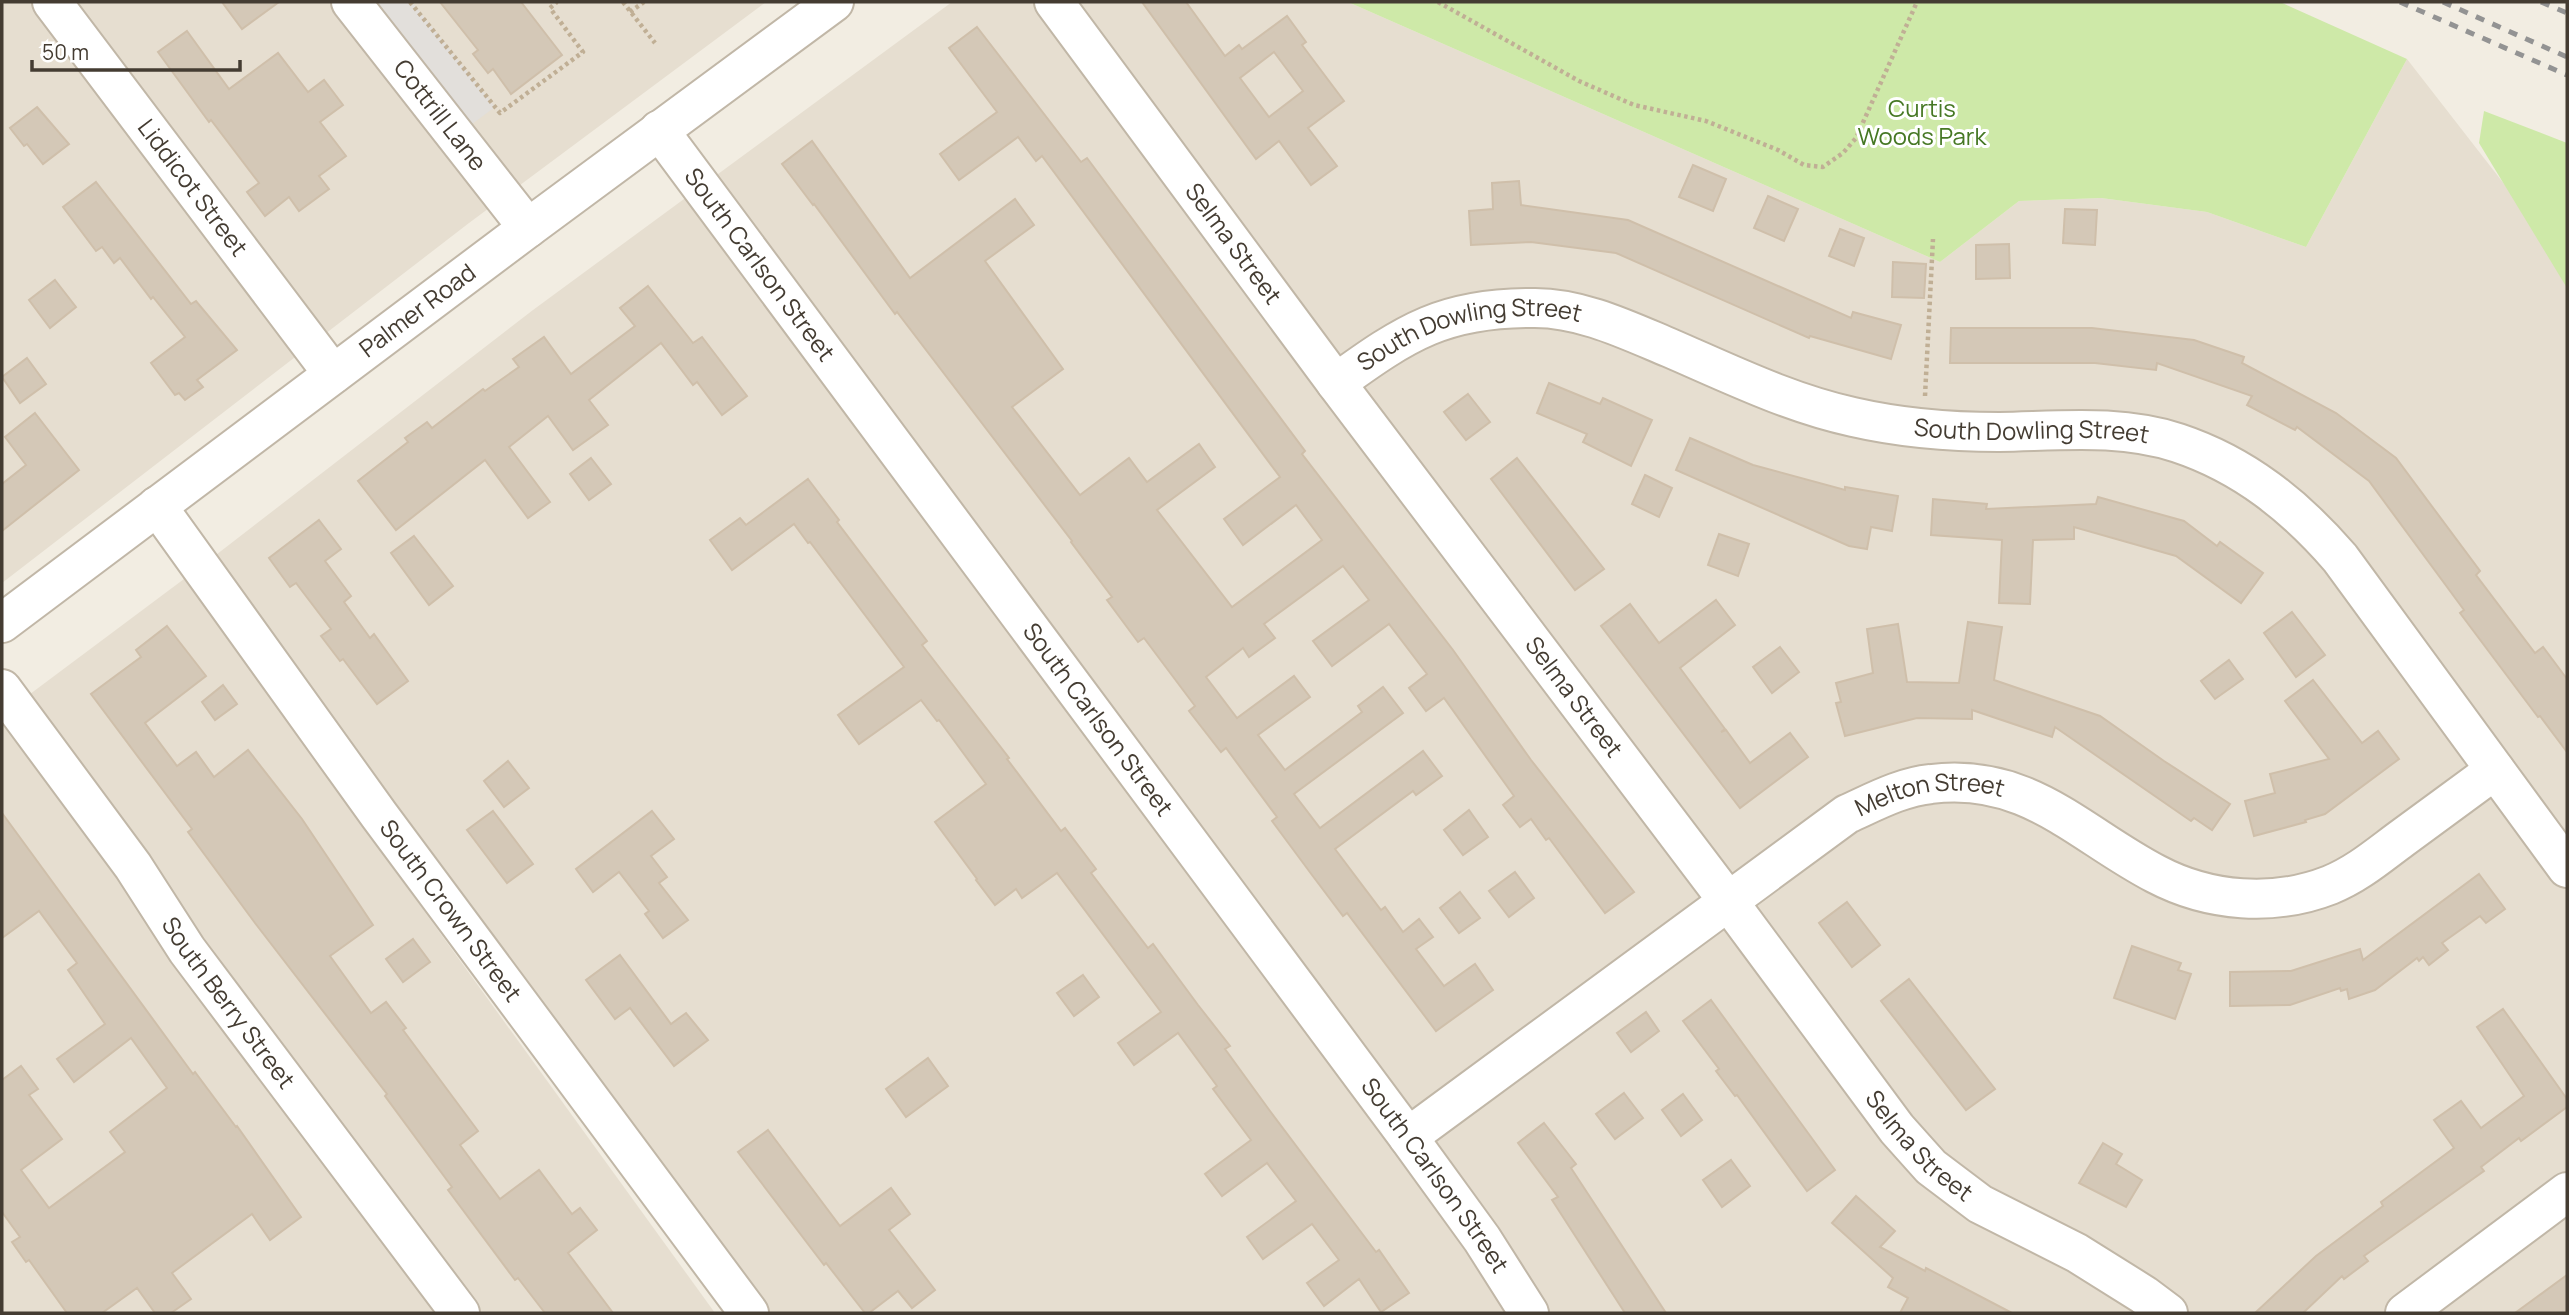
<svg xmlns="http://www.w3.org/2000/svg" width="2569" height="1315" font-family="Manrope,sans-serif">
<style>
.residential{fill:#e6ded0}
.green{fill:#cee9a8}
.parking{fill:#e2dfdb}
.building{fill:#d4c8b7;stroke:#cfbfaa;stroke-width:2;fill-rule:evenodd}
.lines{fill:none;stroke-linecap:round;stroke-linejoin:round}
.minor-casing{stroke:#c1b7a7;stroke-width:42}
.path{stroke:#c0af95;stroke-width:4.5;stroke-dasharray:3.5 3.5;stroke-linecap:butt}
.minor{stroke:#fff;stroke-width:38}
.rail{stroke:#939393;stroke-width:5;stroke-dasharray:9 9;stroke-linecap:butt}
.labels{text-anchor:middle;stroke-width:6;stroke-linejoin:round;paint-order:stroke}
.park-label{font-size:24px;fill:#467824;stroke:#fff}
.street-label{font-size:24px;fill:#443c32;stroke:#fff}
</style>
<rect width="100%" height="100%" fill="#f2ede2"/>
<g class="residential">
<path d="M2,2H766L469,223L2,583Z"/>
<path d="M952,2H1348L1940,262L2019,201L2101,198L2207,212L2306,247L2407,59L2567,265V1313H770L212,558L533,310Z"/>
<path d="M184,579L715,1313H2V715Z"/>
</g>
<g class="green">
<path d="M1348,2H2280L2407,59L2306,247L2207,212L2101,198L2019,201L1940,262Z"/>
<path d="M2484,111L2567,143V288L2479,143Z"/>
</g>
<path class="parking" d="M351,2H412L495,107L456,136Z"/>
<g class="building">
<path d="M222,2H279L242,29Z"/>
<path d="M440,2H521L562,55L511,94L493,69L488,73L473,54L478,50Z"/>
<path d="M1142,2H1186L1225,56L1239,45L1242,49L1287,16L1306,42L1302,45L1344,101L1308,128L1337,166L1311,185L1279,141L1256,159ZM1274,52L1303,91L1269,117L1240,78Z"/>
<path d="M977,27L1081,162L1087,158L1305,451L1302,454L1453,650L1531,760L1634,892L1605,913L1549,838L1546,840L1531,819L1520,827L1503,805L1514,796L1444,698L1426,711L1409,688L1427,674L1389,624L1332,666L1313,641L1369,600L1343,566L1264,624L1275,638L1249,657L1243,648L1206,677L1237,718L1294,676L1310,697L1258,735L1285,770L1362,712L1358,706L1383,687L1403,713L1294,794L1320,828L1423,751L1442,776L1416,795L1413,791L1335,849L1381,910L1385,907L1403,932L1419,919L1433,937L1416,949L1444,986L1475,964L1493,990L1436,1031L1347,913L1343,916L1312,875L1272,821L1277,817L1226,748L1221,752L1189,711L1195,706L1144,638L1138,642L1107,600L1112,597L1071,542L1072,541L897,312L895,314L814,204L813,205L782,164L812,141L910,278L1015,199L1034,225L985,261L1063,369L1012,407L1080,495L1129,458L1147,482L1199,444L1215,467L1157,510L1232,607L1322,540L1296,505L1243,545L1224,519L1280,477L1042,156L1036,161L1018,137L959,180L940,154L997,112L949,48Z"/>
<path d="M187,31L229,89L278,53L308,92L324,80L343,105L320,122L346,156L319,176L329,189L299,211L289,197L265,216L247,192L259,183L211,120L209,122L158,52Z"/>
<path d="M37,107L69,144L43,164L27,144L24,146L10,128Z"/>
<path d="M1693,165L1726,179L1713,211L1679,197Z"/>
<path d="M1519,181L1521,205L1628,220L1851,318L1853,312L1901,325L1891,359L1810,336L1809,338L1616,253L1531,242L1471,245L1469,211L1493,209L1492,183Z"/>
<path d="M96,182L191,304L196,301L237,350L197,380L203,387L185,400L179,393L175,395L151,363L185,337L153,297L151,299L120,258L114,263L102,247L96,251L63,207Z"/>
<path d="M1768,196L1798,209L1784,241L1754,228Z"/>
<path d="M2065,209L2097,210L2095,245L2063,243Z"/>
<path d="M1840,229L1864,238L1854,266L1829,256Z"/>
<path d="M2009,244L2010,278L1976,279V245Z"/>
<path d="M1893,262L1926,264L1924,298L1892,297Z"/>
<path d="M55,280L76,307L50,328L29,300Z"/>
<path d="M648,286L693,343L702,337L747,396L722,415L697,382L693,385L661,343L589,400L608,425L573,450L548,416L509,447L550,502L528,518L485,460L396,530L358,481L408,442L405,438L427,422L432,428L483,389L485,391L519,367L513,359L544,337L571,374L635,326L620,308Z"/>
<path d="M1951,328H2092L2194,340L2244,357L2242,363L2336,413L2396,458L2480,571L2476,575L2535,653L2543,647L2567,679V752L2540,716L2538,717L2460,613L2464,610L2369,481L2297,427L2295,430L2247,405L2252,396L2157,363L2156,370L2095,363H1950Z"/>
<path d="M27,358L46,384L20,403L2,377Z"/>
<path d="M1549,383L1600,404L1603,398L1652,420L1631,466L1583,442L1587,434L1537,413Z"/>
<path d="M1468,394L1490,422L1466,440L1444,412Z"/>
<path d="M35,413L79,470L2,531V484L26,465L5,437Z"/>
<path d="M1690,438L1753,465L1845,490V487L1898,496L1892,531L1871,527L1867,549L1849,546L1676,470Z"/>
<path d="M591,458L611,484L589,500L570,474Z"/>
<path d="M1517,458L1604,569L1575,590L1491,479Z"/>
<path d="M1645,475L1672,488L1659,517L1632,504Z"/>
<path d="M808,479L839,520L837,522L927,641L922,645L1009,758L1007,759L1061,831L1065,828L1096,869L1091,873L1148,948L1153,944L1198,1005L1230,1046L1225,1049L1270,1111L1376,1252L1379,1250L1409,1293L1381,1312L1359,1279L1324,1306L1307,1283L1339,1260L1312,1224L1263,1259L1247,1237L1296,1201L1267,1163L1222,1196L1205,1174L1251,1140L1213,1089L1217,1086L1178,1033L1134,1065L1118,1043L1161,1012L1057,873L1022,898L1016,889L995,905L976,880L977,879L935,822L986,784L939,720L937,721L921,700L859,744L838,715L904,667L810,542L808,543L794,524L732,570L710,540L740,518L746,525Z"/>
<path d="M2098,497L2184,521L2217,546L2220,542L2263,573L2241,603L2176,556L2074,527V539L2033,540L2030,604L1999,603L2002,540L1931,535L1933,499L1987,504L1986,509L2096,504Z"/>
<path d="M319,520L341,549L325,561L351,596L344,602L370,638L374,634L408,681L377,704L343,659L340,661L321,636L331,629L296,583L290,587L269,558Z"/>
<path d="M1719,534L1749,544L1738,576L1708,565Z"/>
<path d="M414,536L453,586L429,605L391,553Z"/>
<path d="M1716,600L1735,625L1680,668L1725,729L1721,732L1726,730L1750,763L1790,733L1808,757L1740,808L1601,626L1630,604L1659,643Z"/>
<path d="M2292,612L2325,655L2296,677L2264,633Z"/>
<path d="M1968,622L2002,627L1994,680L2100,716L2164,761L2230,804L2212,830L2194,818L2191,821L2055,727L2052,737L1972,710V719L1917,718L1845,736L1836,703L1841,702L1836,683L1873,673L1867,629L1898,624L1907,682L1959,683Z"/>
<path d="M167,626L206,676L145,723L177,766L196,752L214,777L248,750L302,819L373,925L330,956L371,1013L386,1002L406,1028L403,1030L478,1131L460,1145L500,1199L539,1170L572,1214L580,1208L597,1230L568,1253L613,1313H545L518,1278L515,1280L448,1190L452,1187L385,1096L387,1094L255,923L188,832L192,829L91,694L141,657L136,650Z"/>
<path d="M1780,647L1799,672L1772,693L1753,667Z"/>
<path d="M2229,660L2243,679L2215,699L2201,681Z"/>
<path d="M2313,680L2362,743L2378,731L2399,759L2325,814L2305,820L2306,822L2254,836L2245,801L2275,793L2270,774L2329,759L2285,701Z"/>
<path d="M223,685L237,704L215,720L202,702Z"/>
<path d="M508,761L529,788L504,807L484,781Z"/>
<path d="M1469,810L1488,837L1463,855L1444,830Z"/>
<path d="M493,811L533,864L507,883L467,830Z"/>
<path d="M652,811L674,839L651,856L667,877L659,883L688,920L663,938L645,914L649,911L619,872L593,892L576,869Z"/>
<path d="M2,813L193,1074L195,1072L236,1127L237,1126L301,1217L270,1240L252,1214L172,1273L191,1299L171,1313H155L137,1288L102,1313H67L29,1260L26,1262L12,1242L20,1237L2,1212V1080L21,1066L38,1089L29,1095L62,1139L21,1170L49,1208L125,1152L110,1132L167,1088L131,1038L74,1082L57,1059L105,1024L68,970L77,963L39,911L2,938Z"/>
<path d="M1515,872L1534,898L1509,917L1489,891Z"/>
<path d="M2479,874L2505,909L2486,923L2480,916L2442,943L2448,950L2429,965L2423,957L2419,961L2417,958L2375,990L2349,999L2347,989L2341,991L2340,988L2290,1005L2230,1006V972L2291,971L2360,949L2363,960Z"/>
<path d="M1460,892L1480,918L1459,933L1440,908Z"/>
<path d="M1847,902L1880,945L1852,967L1819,923Z"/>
<path d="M413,939L430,962L403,982L386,959Z"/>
<path d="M2132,946L2181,963L2178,970L2191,974L2175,1019L2114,998Z"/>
<path d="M620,955L671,1024L686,1013L708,1040L674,1066L630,1008L615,1019L586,980Z"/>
<path d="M1083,975L1099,997L1074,1016L1057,993Z"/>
<path d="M1909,979L1995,1089L1966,1110L1881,1001Z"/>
<path d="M1711,1000L1835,1170L1807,1191L1737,1095L1735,1096L1716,1071L1719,1069L1683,1021Z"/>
<path d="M2503,1009L2567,1099V1107L2521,1141L2519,1138L2481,1167L2484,1171L2364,1256L2368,1261L2344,1279L2342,1276L2303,1313H2255L2316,1256L2383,1206L2381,1202L2454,1148L2434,1120L2461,1101L2481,1128L2524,1096L2477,1027Z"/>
<path d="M1646,1012L1659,1031L1631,1052L1617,1033Z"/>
<path d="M928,1058L948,1086L906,1117L886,1089Z"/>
<path d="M1624,1093L1643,1118L1615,1139L1596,1114Z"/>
<path d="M1683,1094L1702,1120L1681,1136L1662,1110Z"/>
<path d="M1544,1123L1576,1164L1571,1168L1666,1313H1625L1552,1200L1558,1197L1518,1143Z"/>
<path d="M768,1130L840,1226L891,1188L910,1214L889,1230L935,1290L912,1308L898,1291L869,1313H865L826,1263L824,1265L738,1152Z"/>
<path d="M2103,1143L2122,1154L2116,1164L2142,1180L2126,1207L2079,1183Z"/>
<path d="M1731,1160L1750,1186L1722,1207L1703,1180Z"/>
<path d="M1856,1196L1895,1231L1880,1247L1925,1271L1926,1268L2012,1313H1900L1908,1298L1888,1287L1893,1278L1832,1223Z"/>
<path d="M2567,1275V1313H2515Z"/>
</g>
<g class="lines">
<defs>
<g id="minor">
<path id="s1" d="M52,2L333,374"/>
<path id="s2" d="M351,2L528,228"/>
<path id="s3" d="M1054,2L1336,383L1728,901L1897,1129L1931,1167L1980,1204L2077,1253L2144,1295L2168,1313"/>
<path id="s4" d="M659,130L1408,1137L1482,1239L1529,1313"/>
<path id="s5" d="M1336,383C1406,332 1445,307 1535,308C1582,308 1627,330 1670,348C1730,374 1789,403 1853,417C1901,428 1951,432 1999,432C2060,431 2120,424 2178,443C2244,465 2295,506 2340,558L2567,868"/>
<path id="s6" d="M157,506L379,815L749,1313"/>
<path id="s7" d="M2,623L528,228L834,2"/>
<path id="s8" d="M2,689L133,866L187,950L460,1313"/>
<path id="s9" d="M1408,1137L1847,814C1874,802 1901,787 1931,784C2028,772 2079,834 2156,874C2209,902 2274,907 2330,885C2357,874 2378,856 2401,839C2432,816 2464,793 2495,770"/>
<path d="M2405,1313L2567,1192"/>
</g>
</defs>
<use href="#minor" class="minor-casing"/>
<g class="path">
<path d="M410,2L500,113L583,52L550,8L557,2"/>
<path d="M623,2L655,43"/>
<path d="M1438,2L1579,81L1634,105L1706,121L1778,150L1804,165L1823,167L1843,153L1856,138L1917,2"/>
<path d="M630,12L644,2"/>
<path d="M1925,396L1933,239"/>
</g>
<use href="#minor" class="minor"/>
<g class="rail">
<path d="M2400,2L2567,75"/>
<path d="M2443,2L2567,57"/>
<path d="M2541,2L2567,13"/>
</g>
</g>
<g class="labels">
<g class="park-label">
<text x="1922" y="117">Curtis<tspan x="1922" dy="28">Woods Park</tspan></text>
</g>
<g class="street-label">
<text dy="8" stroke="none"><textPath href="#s2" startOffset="144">Cottrill Lane</textPath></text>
<text dy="8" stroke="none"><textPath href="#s1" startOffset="233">Liddicot Street</textPath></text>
<text dy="8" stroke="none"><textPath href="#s3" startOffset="301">Selma Street</textPath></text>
<text dy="8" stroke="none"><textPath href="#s4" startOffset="168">South Carlson Street</textPath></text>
<text dy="8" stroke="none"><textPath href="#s7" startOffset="520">Palmer Road</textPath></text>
<text dy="8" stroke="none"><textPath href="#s5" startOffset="147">South Dowling Street</textPath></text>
<text dy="8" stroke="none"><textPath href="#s5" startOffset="735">South Dowling Street</textPath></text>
<text dy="8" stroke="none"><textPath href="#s3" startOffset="868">Selma Street</textPath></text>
<text dy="8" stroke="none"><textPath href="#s4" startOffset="735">South Carlson Street</textPath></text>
<text dy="8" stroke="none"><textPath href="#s9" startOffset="632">Melton Street</textPath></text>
<text dy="8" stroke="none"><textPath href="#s6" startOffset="500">South Crown Street</textPath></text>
<text dy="8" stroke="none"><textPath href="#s8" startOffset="387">South Berry Street</textPath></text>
<text dy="8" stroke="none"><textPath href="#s3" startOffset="1435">Selma Street</textPath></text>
<text dy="8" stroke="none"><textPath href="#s4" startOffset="1302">South Carlson Street</textPath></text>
</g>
</g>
<rect width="2569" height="1315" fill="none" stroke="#443c32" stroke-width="7"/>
<path d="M32 60v10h208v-10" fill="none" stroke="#443c32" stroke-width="3.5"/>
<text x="42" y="60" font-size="21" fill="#443c32" stroke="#ffffff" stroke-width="5" paint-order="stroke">50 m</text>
</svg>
